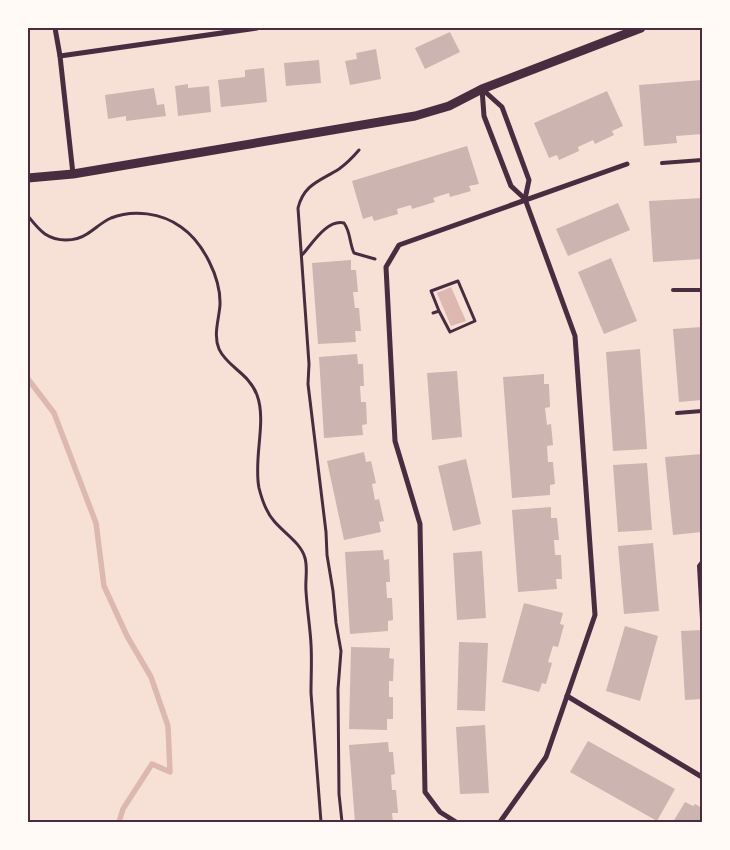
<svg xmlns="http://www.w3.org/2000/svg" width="730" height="850" font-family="Ubuntu,sans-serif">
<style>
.water{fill:#dcb8b0}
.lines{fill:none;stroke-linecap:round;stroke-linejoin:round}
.stream{stroke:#dcb8b0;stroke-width:5.5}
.building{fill:#ccb4b1}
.path{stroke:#4a2c40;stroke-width:3}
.service{stroke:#4a2c40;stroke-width:4}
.minor{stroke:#4a2c40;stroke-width:5}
.tertiary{stroke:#4a2c40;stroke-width:9}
.neatline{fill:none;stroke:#4a2c40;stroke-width:2}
</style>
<rect width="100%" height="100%" fill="#f7e1d7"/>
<path class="water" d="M451,287L466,321L451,326L437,293Z"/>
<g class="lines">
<path class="stream" d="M28,379L54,413L96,523L104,586L127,636L151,677L168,726L170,772L152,764L123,809L119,822"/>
</g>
<g class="building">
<path d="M450,32L460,52L425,69L415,48Z"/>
<path d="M376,49L381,79L350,85L345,61L357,59L356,53Z"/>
<path d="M319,60L321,83L286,86L284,63Z"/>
<path d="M264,68L267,102L221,107L218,80L245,77V70Z"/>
<path d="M702,80V134L676,136L677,143L644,146L639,85Z"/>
<path d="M188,84V88L209,86L211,112L178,116L175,86Z"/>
<path d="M154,88L157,105L164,104L166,116L126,121V116L108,119L105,95Z"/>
<path d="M607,91L623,126L612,131L614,135L595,144L593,140L578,147L579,151L559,160L557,155L549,158L534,123Z"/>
<path d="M467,146L479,184L469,186L471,191L450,197L449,193L433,198L435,202L412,209L411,205L397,209L398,214L374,221L372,216L363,219L352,181Z"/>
<path d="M702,198V259L653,262L649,201Z"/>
<path d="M618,203L630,230L568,256L556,229Z"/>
<path d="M611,258L637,321L604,334L578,272Z"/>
<path d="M351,260V270H356L358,292H353L355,308H359L361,331H355L356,342L318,344L312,263Z"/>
<path d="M702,327V400L679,402L673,329Z"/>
<path d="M640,349L647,449L613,451L606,352Z"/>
<path d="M357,354L358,364H363L364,386H360L361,402H366L367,424L362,425L363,435L324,438L319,357Z"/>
<path d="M457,371L462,437L432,440L427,373Z"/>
<path d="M544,374V384H549L550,407L545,408L547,425L551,424L553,445L547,446L548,462H553L555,484L550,485V495L512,498L503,377Z"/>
<path d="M364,452L366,462L371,461L376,483L372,484L375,500L379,499L384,521L379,522L381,532L344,540L327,461Z"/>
<path d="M702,454V532L673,535L665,457Z"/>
<path d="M466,459L481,524L453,531L438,466Z"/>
<path d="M647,463L652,530L618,532L613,465Z"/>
<path d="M551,507V518H557L559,540H554L555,555H561L562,579H556L557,589L518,592L512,510Z"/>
<path d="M653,543L659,611L624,614L618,546Z"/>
<path d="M383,550L384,560L389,559L390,582H386L387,598H392L393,620L388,621V631L350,634L345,552Z"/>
<path d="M482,551L486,618L457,620L453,553Z"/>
<path d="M524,603L563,613L560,624L564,625L558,647L553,646L548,662L552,663L546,684L542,683L539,692L502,682Z"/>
<path d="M625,626L658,636L640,701L606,691Z"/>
<path d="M702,630V699L685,700L681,631Z"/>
<path d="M459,642L488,643L485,711L457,710Z"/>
<path d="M351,647L390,648L389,658L394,659L393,681H389V697H393V719H387V730L349,729Z"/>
<path d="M485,725L489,793L460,794L456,727Z"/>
<path d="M588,741L675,789L657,821L570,772Z"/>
<path d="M388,742L389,752H393L395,774L391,775L392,790H396L398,813H392L393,822H355L349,745Z"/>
<path d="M685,802L693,806L695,804L702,808V822H673Z"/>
</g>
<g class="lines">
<g class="path">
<path d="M28,216C33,222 38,229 45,234C57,242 75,242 87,234C95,229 102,222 111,218C133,209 162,213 181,227C203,242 221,278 220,305C219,319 213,335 219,349C227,367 249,373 257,395C267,422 253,458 259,488C262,500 266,512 274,521C284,533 301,543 305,558C308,569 305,580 306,591C307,609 310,626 311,644C312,660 311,676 311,693C314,736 318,779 321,822"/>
<path d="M302,255C312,244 327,219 344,223C351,233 349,242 354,253L375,259"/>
<path d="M433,313L439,311L431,291L458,281L475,321L450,332L439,311"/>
<path d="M342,822L339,794L338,689L341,651L336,623L333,591L327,555L326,532L308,384L309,364L298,208C304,184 320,181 339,169C346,164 353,157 359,150"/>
</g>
<g class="service">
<path d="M662,163L702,160"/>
<path d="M673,290H702"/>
<path d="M677,413L702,411"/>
<path d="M702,619L699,566L702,562"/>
</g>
<g class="minor">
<path d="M55,28L60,56L73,174"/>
<path d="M60,56L257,28"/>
<path d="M482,89L484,116L511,186L525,199L575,336L595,615L546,757L500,822"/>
<path d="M482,89L502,107L529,180L525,199"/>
<path d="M567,696L702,777"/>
<path d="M456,822L440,812L425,792L420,524L395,441L386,267L399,245L627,164"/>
</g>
<path class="tertiary" d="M28,178L73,174L415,116L449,106L482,89L641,28"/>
</g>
<rect width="730" height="850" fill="none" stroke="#fffaf5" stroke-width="58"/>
<rect x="29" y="29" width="672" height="792" class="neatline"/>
</svg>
